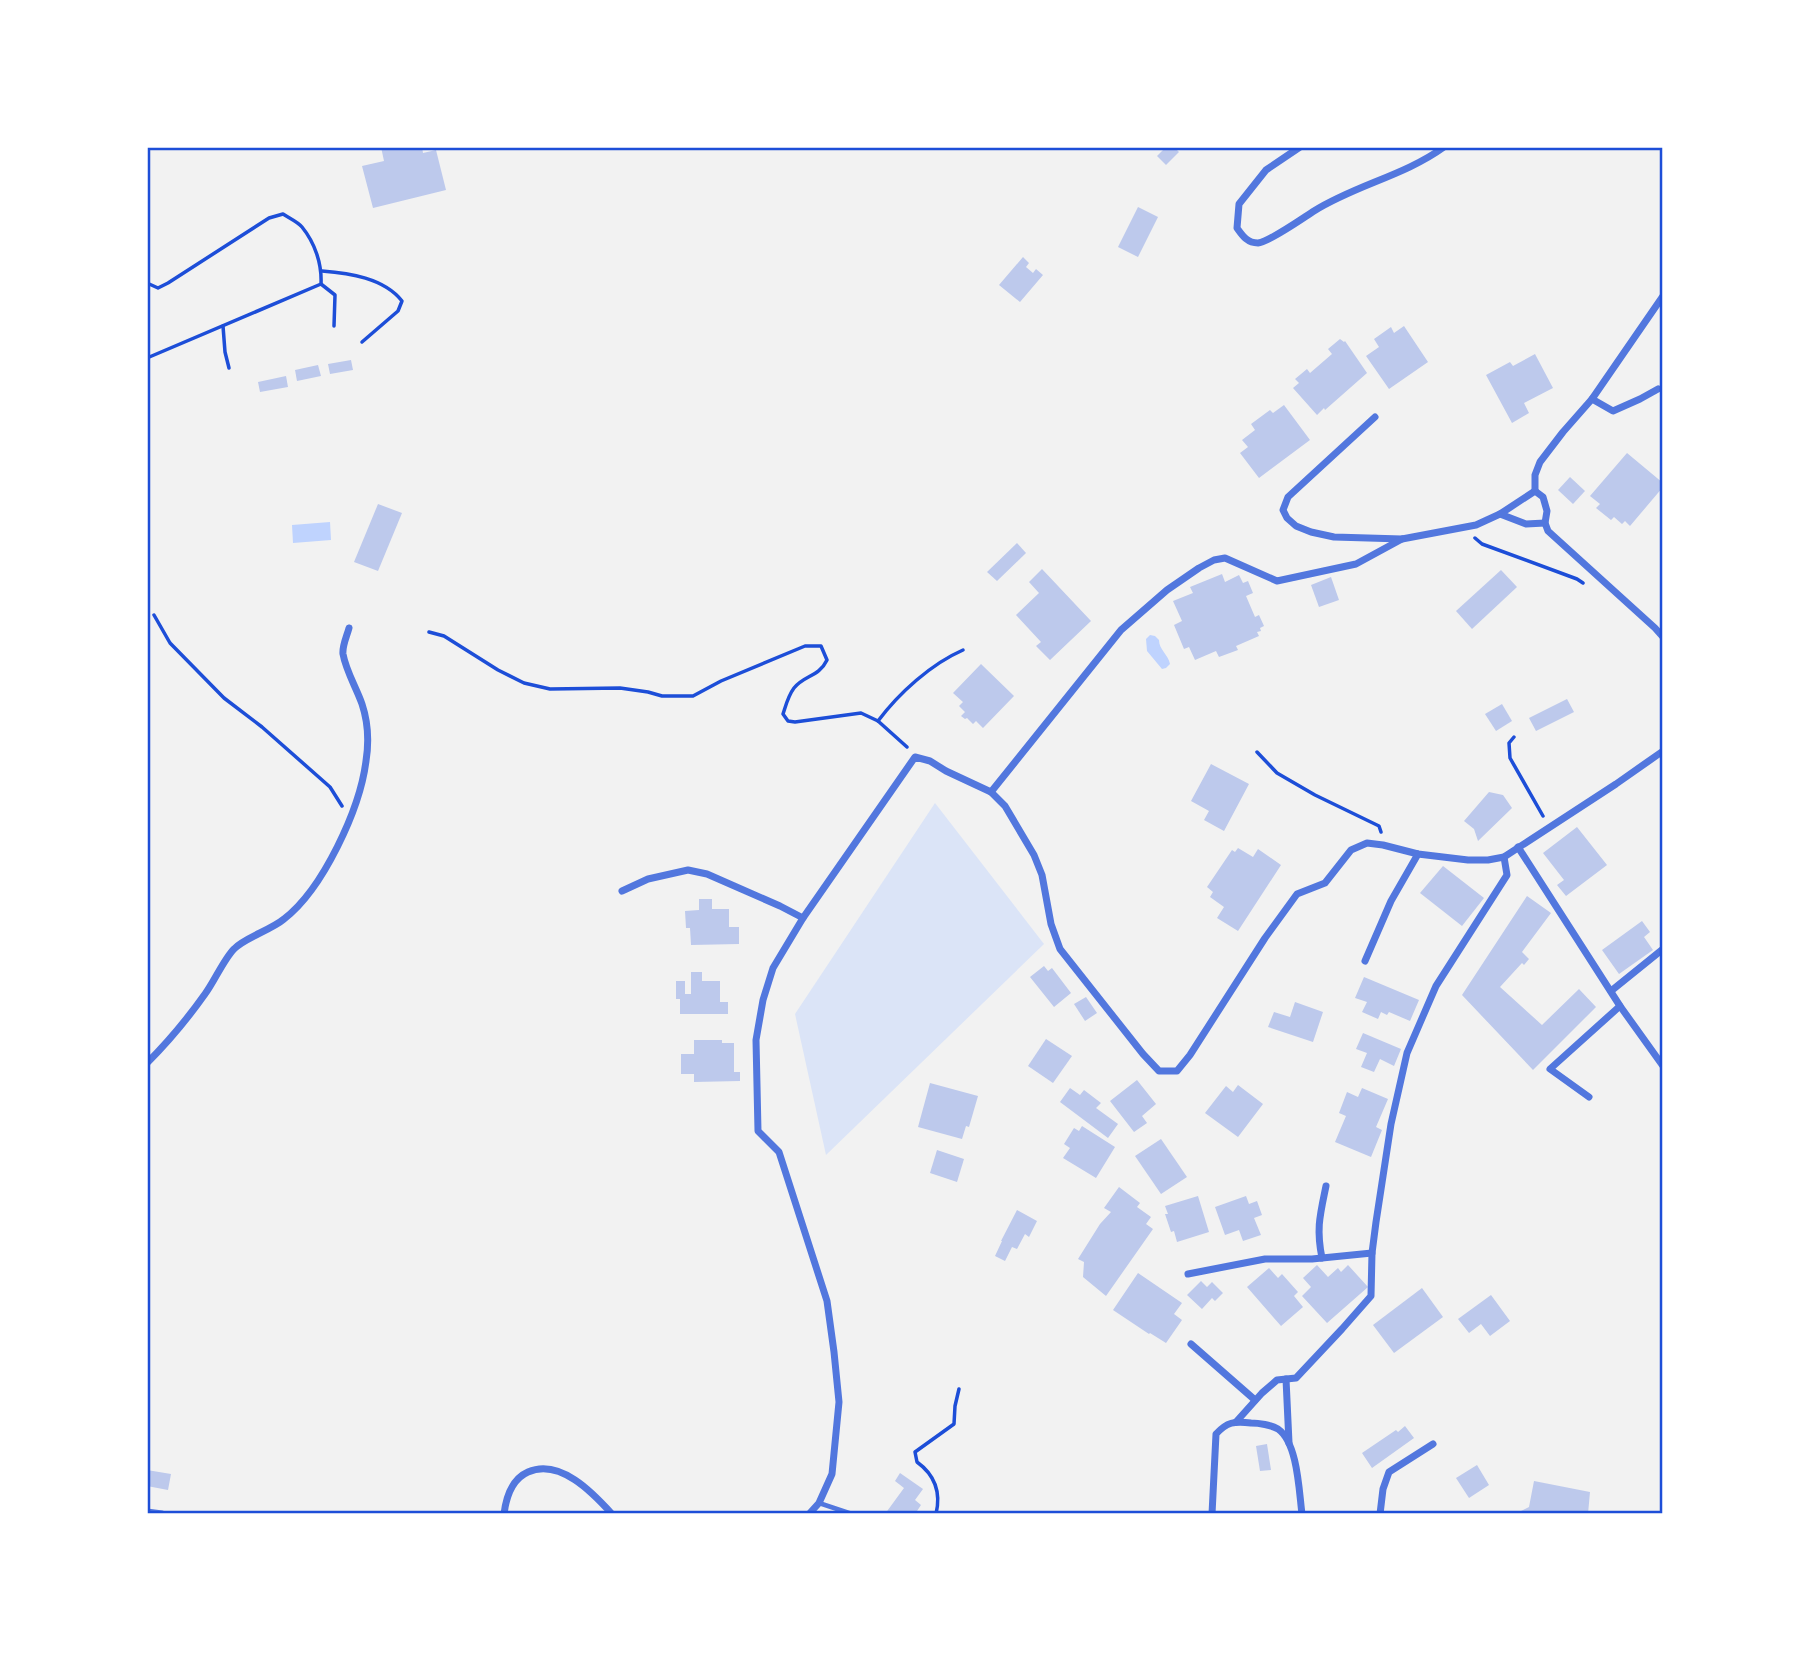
<svg xmlns="http://www.w3.org/2000/svg" width="1810" height="1661" font-family="Signika,sans-serif">
<style>
.green{fill:#dbe4f7}
.water{fill:#bfd3fe}
.building{fill:#bdc9ec}
.lines{fill:none;stroke-linecap:round;stroke-linejoin:round}
.path{stroke:#1d4ed8;stroke-width:3.5}
.service{stroke:#5277de;stroke-width:4.5}
.minor{stroke:#5277de;stroke-width:7}
.neatline{fill:none;stroke:#1d4ed8;stroke-width:2.5}
</style>
<rect width="100%" height="100%" fill="#f2f2f2"/>
<path class="green" d="M935,803L1044,944L826,1155L795,1014Z"/>
<g class="water">
<path d="M330,522L331,540L293,543L292,525Z"/>
<path d="M1150,635L1155,636L1159,640C1159,650 1168,654 1170,664L1166,668L1162,669L1147,651L1146,639Z"/>
</g>
<g class="building">
<path d="M381,147H422L423,153L436,150L446,190L373,208L362,166L384,161Z"/>
<path d="M1166,147H1174L1179,152L1166,165L1157,156Z"/>
<path d="M1138,207L1158,217L1138,257L1118,247Z"/>
<path d="M1023,257L1029,263L1026,267L1033,273L1036,269L1043,275L1020,302L999,285Z"/>
<path d="M1404,326L1428,362L1389,389L1366,356L1379,347L1374,339L1391,327L1394,333Z"/>
<path d="M1340,339L1344,342L1345,341L1367,373L1325,410L1324,408L1317,415L1293,388L1299,383L1295,379L1307,369L1310,373L1332,354L1328,349Z"/>
<path d="M1535,354L1553,388L1524,403L1529,413L1512,423L1486,375L1510,362L1513,366Z"/>
<path d="M351,360L353,370L330,374L328,364Z"/>
<path d="M318,365L321,376L297,381L295,370Z"/>
<path d="M286,376L288,387L260,392L258,382Z"/>
<path d="M1284,405L1310,440L1259,478L1240,453L1248,447L1242,440L1255,430L1251,424L1270,410L1273,413Z"/>
<path d="M1627,453L1663,483V487L1630,526L1625,521L1622,524L1614,517L1611,520L1596,508L1600,504L1590,496Z"/>
<path d="M1570,477L1585,491L1573,504L1558,490Z"/>
<path d="M378,504L402,513L378,571L354,562Z"/>
<path d="M1017,543L1026,553L997,581L987,572Z"/>
<path d="M1042,569L1091,621L1050,660L1036,646L1041,642L1016,615L1039,593L1029,582Z"/>
<path d="M1501,570L1517,587L1472,629L1456,611Z"/>
<path d="M1222,574L1225,582L1239,575L1243,583L1248,581L1253,593L1246,596L1255,617L1259,615L1264,626L1260,628L1261,631L1257,632L1259,636L1236,646L1238,650L1219,657L1216,651L1195,660L1189,647L1184,649L1174,625L1182,621L1173,601L1193,593L1190,587Z"/>
<path d="M1331,577L1339,600L1319,607L1311,585Z"/>
<path d="M981,664L1014,696L983,728L976,721L973,724L967,718L965,719L961,716L965,712L959,706L963,702L953,693Z"/>
<path d="M1567,699L1574,712L1536,731L1529,718Z"/>
<path d="M1502,704L1512,721L1496,731L1485,714Z"/>
<path d="M1211,764L1249,784L1224,831L1204,820L1209,811L1191,801Z"/>
<path d="M1489,792L1503,795L1512,808L1478,841L1474,829L1464,821Z"/>
<path d="M1577,827L1607,865L1566,896L1557,885L1564,880L1543,853Z"/>
<path d="M1238,848L1253,857L1258,849L1281,865L1238,931L1217,918L1224,907L1210,897L1213,892L1207,887L1232,850L1235,852Z"/>
<path d="M1443,866L1484,898L1462,926L1420,893Z"/>
<path d="M1527,896L1551,913L1522,952L1529,959L1524,965L1522,963L1500,987L1542,1025L1579,989L1596,1007L1533,1070L1462,995Z"/>
<path d="M699,899H712V909H729V927H739V944L691,945L690,928H686L685,911L699,910Z"/>
<path d="M1642,921L1650,932L1644,937L1653,950L1619,974L1602,950Z"/>
<path d="M1044,966L1048,971L1052,968L1071,993L1054,1007L1030,977Z"/>
<path d="M691,972H702V981H720V1002H728V1014H680V999H676V981H685V994H691Z"/>
<path d="M1364,977L1419,1000L1410,1021L1389,1012L1387,1015L1381,1012L1378,1019L1362,1012L1367,1002L1355,998Z"/>
<path d="M1086,997L1097,1013L1085,1021L1074,1004Z"/>
<path d="M1295,1002L1323,1012L1313,1042L1268,1027L1274,1012L1290,1017Z"/>
<path d="M1363,1033L1401,1049L1394,1066L1380,1059L1374,1072L1361,1067L1367,1053L1356,1049Z"/>
<path d="M1046,1039L1072,1056L1053,1083L1028,1066Z"/>
<path d="M694,1040H722V1043H734V1072H740V1081L694,1082V1074H681V1054H694Z"/>
<path d="M1137,1080L1156,1104L1142,1116L1147,1123L1134,1132L1110,1101Z"/>
<path d="M930,1083L978,1096L969,1127L966,1126L962,1139L918,1127Z"/>
<path d="M1238,1085L1263,1104L1238,1137L1205,1113L1226,1086L1233,1092Z"/>
<path d="M1070,1088L1080,1095L1084,1090L1101,1103L1096,1108L1118,1124L1108,1138L1060,1102Z"/>
<path d="M1362,1088L1388,1099L1376,1127L1382,1130L1371,1157L1335,1142L1346,1116L1339,1113L1347,1092L1358,1097Z"/>
<path d="M1082,1126L1115,1147L1096,1178L1063,1158L1070,1148L1064,1144L1074,1128L1079,1131Z"/>
<path d="M1161,1139L1187,1177L1161,1194L1135,1156Z"/>
<path d="M937,1150L964,1159L957,1182L930,1173Z"/>
<path d="M1119,1187L1140,1203L1137,1207L1151,1217L1146,1224L1153,1229L1106,1296L1083,1277L1084,1262L1078,1259L1100,1224L1111,1212L1104,1208Z"/>
<path d="M1198,1196L1209,1232L1177,1242L1174,1231L1171,1232L1165,1214H1168L1165,1206Z"/>
<path d="M1246,1196L1249,1204L1257,1201L1262,1215L1254,1218L1261,1235L1243,1241L1239,1230L1225,1235L1215,1207Z"/>
<path d="M1017,1210L1037,1221L1029,1237L1025,1234L1017,1249L1012,1247L1005,1261L995,1256L1002,1241H1001Z"/>
<path d="M1317,1265L1328,1277L1338,1268L1341,1272L1348,1265L1368,1287L1327,1323L1302,1296L1311,1287L1303,1278Z"/>
<path d="M1269,1268L1278,1278L1282,1274L1298,1292L1294,1296L1303,1307L1281,1326L1247,1287Z"/>
<path d="M1138,1273L1182,1303L1174,1314L1182,1320L1166,1343L1150,1333L1149,1334L1113,1310Z"/>
<path d="M1201,1281L1207,1287L1212,1282L1223,1293L1215,1301L1212,1298L1202,1309L1187,1295Z"/>
<path d="M1422,1288L1443,1317L1394,1353L1373,1325Z"/>
<path d="M1491,1295L1510,1321L1490,1336L1481,1324L1469,1333L1458,1319Z"/>
<path d="M1405,1426L1414,1438L1372,1468L1362,1453L1396,1430L1398,1432Z"/>
<path d="M1267,1444L1271,1470L1260,1471L1256,1446Z"/>
<path d="M1477,1465L1489,1485L1469,1498L1456,1478Z"/>
<path d="M147,1470L171,1474L168,1490L147,1486Z"/>
<path d="M900,1473L923,1489L915,1500L921,1505L915,1514H885L904,1488L895,1481Z"/>
<path d="M1534,1481L1590,1492L1588,1514H1521V1511L1529,1507Z"/>
</g>
<g class="lines">
<g class="path">
<path d="M322,271C349,273 384,278 402,301L398,311L362,342"/>
<path d="M147,283L158,288L168,283L269,218L283,214C289,218 298,222 302,227C315,243 322,264 321,284L147,358"/>
<path d="M321,284L335,295L334,326"/>
<path d="M223,326L225,352L229,368"/>
<path d="M1475,538L1482,544L1577,579L1583,583"/>
<path d="M154,615L170,643L224,698L262,727L330,787L342,806"/>
<path d="M429,632L444,636L498,670L524,683L550,689L620,688L648,692L662,696H693L721,681L805,646H821L827,660C819,677 804,675 794,688C788,696 786,705 783,714L788,721L795,722L861,713L878,721L907,747"/>
<path d="M878,721C899,693 931,664 963,650"/>
<path d="M1514,737L1509,743L1510,758L1543,816"/>
<path d="M1257,752L1277,773L1315,795L1379,826L1381,832"/>
<path d="M936,1514C941,1493 935,1475 917,1462L915,1452L954,1424L955,1406L959,1389"/>
</g>
<path class="service" d="M819,1503L852,1514"/>
<g class="minor">
<path d="M1300,147L1266,170L1239,204L1237,228C1242,235 1247,243 1258,243C1269,242 1303,218 1314,211C1355,185 1404,176 1444,147"/>
<path d="M1592,399L1613,411L1640,399L1658,389"/>
<path d="M1375,417L1288,497L1283,510L1287,518L1296,526L1311,532L1334,537L1402,539L1476,525L1500,514L1535,491"/>
<path d="M1535,491V475L1540,462L1563,432L1592,399L1663,296"/>
<path d="M1535,491L1543,497L1547,511L1545,523L1548,531L1655,628L1663,637"/>
<path d="M1500,514L1526,524L1545,523"/>
<path d="M991,792L1121,630L1167,590L1199,568L1214,560L1225,558L1277,581L1356,564L1402,539"/>
<path d="M1518,847L1620,1006L1663,1066"/>
<path d="M622,891L648,879L688,870L707,874L780,906L803,918"/>
<path d="M1365,961L1391,901L1418,854"/>
<path d="M1611,991L1663,949"/>
<path d="M147,1063C168,1042 188,1018 205,994C214,982 224,959 234,949C244,938 271,930 284,919C323,889 360,809 366,761C369,742 368,722 362,704C356,687 346,671 343,654C342,646 347,636 349,628"/>
<path d="M1589,1097L1550,1069L1620,1006"/>
<path d="M1322,1258C1316,1229 1320,1215 1326,1186"/>
<path d="M1188,1274L1265,1259H1312L1372,1253"/>
<path d="M1191,1344L1255,1400"/>
<path d="M1286,1379L1289,1443"/>
<path d="M1236,1422L1262,1393L1277,1380L1296,1378L1342,1329L1371,1296L1372,1253L1376,1222L1391,1124L1407,1053L1436,986L1507,875L1504,857"/>
<path d="M147,1512L162,1514"/>
<path d="M504,1514C506,1498 512,1479 528,1472C560,1458 593,1493 612,1514"/>
<path d="M809,1514L819,1503L832,1474L839,1402L834,1352L827,1301L779,1152L758,1131L756,1040L763,1000L773,968L803,918L915,757L930,761L946,771L991,792L1005,806L1034,855L1042,875L1051,924L1060,949L1143,1054L1159,1071H1177L1190,1055L1265,938L1297,894L1325,883L1351,850L1367,843L1383,845L1418,854L1468,860H1488L1504,857L1616,784L1663,751"/>
<path d="M1212,1514L1216,1434C1227,1422 1234,1421 1251,1423C1259,1423 1271,1425 1278,1429C1298,1443 1299,1492 1302,1514"/>
<path d="M1380,1514L1383,1489L1389,1472L1433,1444"/>
</g>
</g>
<rect width="1810" height="1661" fill="none" stroke="#ffffff" stroke-width="298"/>
<rect x="149" y="149" width="1512" height="1363" class="neatline"/>
</svg>
